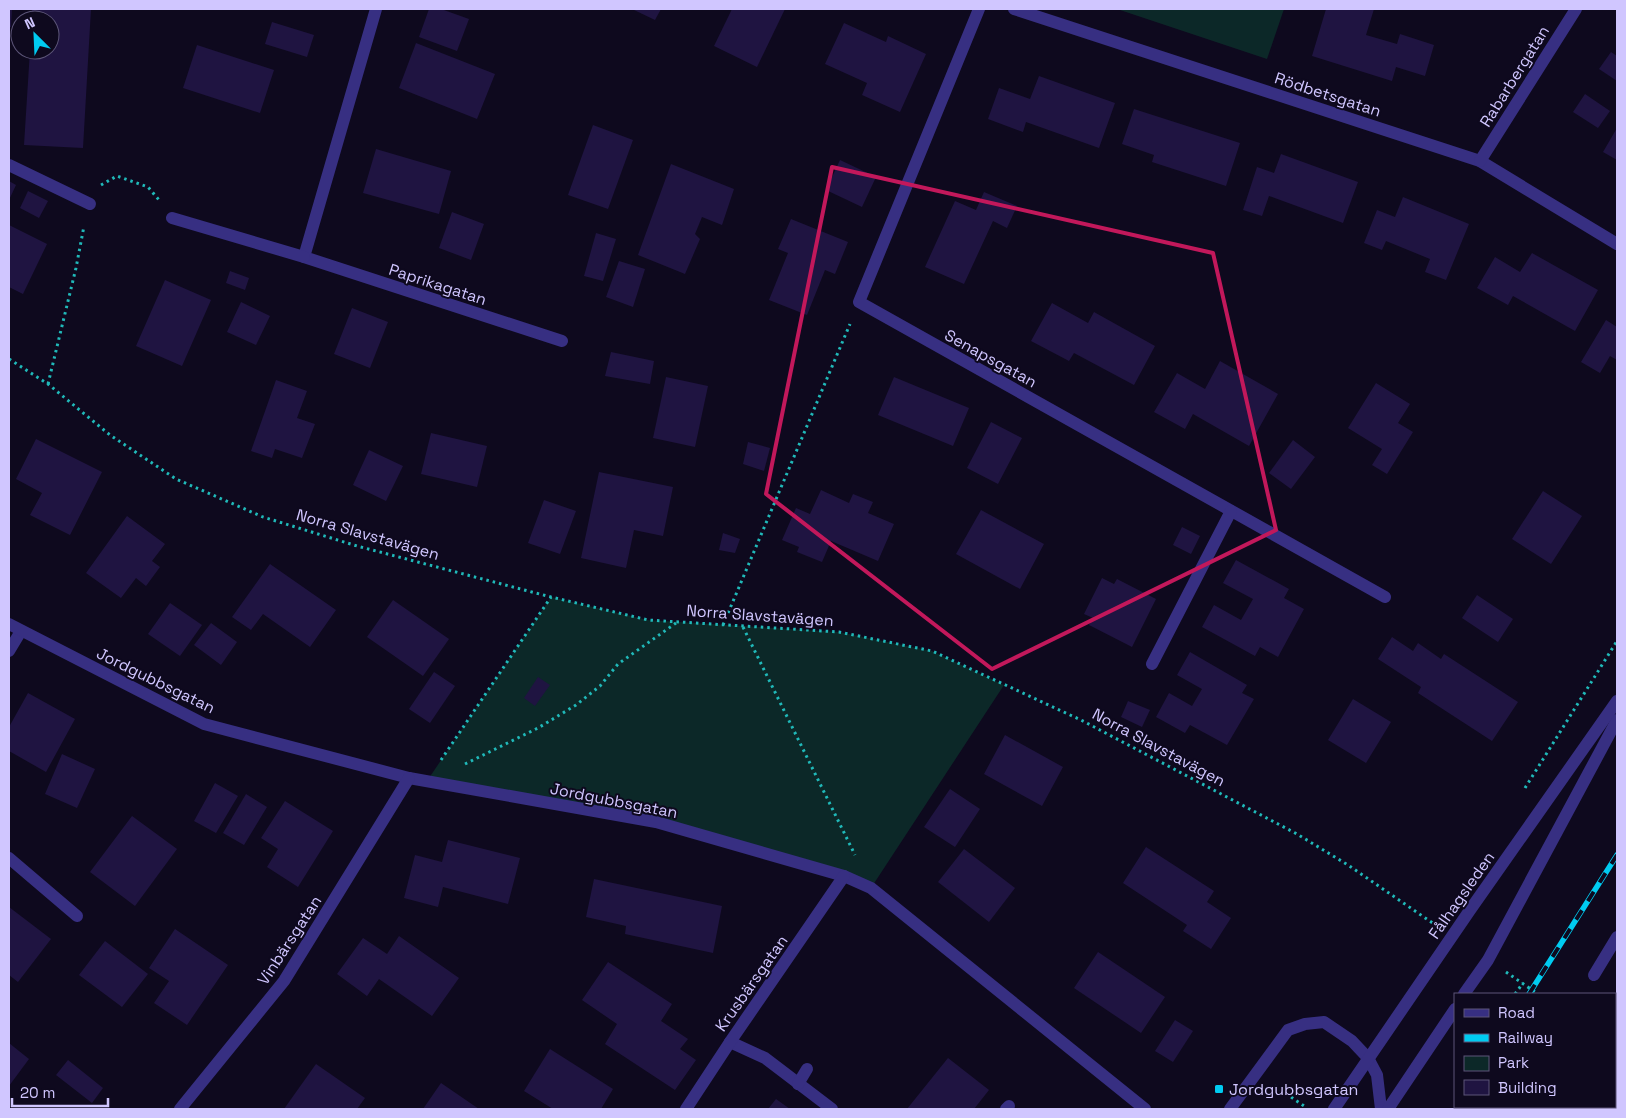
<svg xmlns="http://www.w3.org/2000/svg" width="1626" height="1118" font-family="'Space Grotesk',sans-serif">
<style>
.green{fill:#0c2828}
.building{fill:#1f1441}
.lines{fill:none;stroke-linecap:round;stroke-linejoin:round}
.path{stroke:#20b9b9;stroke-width:3;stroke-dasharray:2.5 4;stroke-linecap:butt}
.service{stroke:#372f82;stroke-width:12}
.minor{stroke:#372f82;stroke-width:12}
.tertiary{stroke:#372f82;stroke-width:12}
.rail-casing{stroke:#00cbf1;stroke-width:5.5}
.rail{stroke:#0e091e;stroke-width:4;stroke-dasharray:11;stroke-linecap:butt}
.marked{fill:none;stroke:#c2185b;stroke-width:4;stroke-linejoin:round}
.poi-dot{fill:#00cbf1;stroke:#0e091e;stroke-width:2}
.labels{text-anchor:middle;stroke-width:4;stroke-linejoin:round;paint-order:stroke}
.street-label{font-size:16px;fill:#d0c6ff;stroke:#0e091e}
.poi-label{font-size:16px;fill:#d0c6ff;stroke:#0e091e;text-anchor:start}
</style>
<rect width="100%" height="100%" fill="#0e091e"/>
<g class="green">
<path d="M1117,9H1284L1267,59Z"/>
<path d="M551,597L648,620L839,632L932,651L1004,685L871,888L656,822L427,781Z"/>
</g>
<g class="building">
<path d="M9,9H12L11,27H9Z"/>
<path d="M32,9H91L83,148L24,145L30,50H50V20H32Z"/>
<path d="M429,9H441L469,19L457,51L419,37Z"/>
<path d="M632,9H661L655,20Z"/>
<path d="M732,9H785L757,67L714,46Z"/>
<path d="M1326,9H1374L1366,35L1397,44L1400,34L1434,45L1425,76L1396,67L1392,81L1312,56Z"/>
<path d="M272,22L314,35L307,57L265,44Z"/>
<path d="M844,23L886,42L888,36L926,54L900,112L862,95L867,83L825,64Z"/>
<path d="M416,43L495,74L477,119L399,88Z"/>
<path d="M197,45L274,70L260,113L183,88Z"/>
<path d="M1611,52L1617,56V81L1599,69Z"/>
<path d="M1039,76L1115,103L1099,148L1026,122L1023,132L988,119L999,88L1030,99Z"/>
<path d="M1585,94L1610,111L1598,128L1573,112Z"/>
<path d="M1134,109L1240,143L1226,186L1152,162L1154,155L1122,144Z"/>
<path d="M593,125L633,140L608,209L568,195Z"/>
<path d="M1617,128V160L1603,152Z"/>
<path d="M376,149L451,171L439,214L363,193Z"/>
<path d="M1281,154L1358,182L1343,223L1269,196L1262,216L1243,210L1257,167L1274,173Z"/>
<path d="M840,160L876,177L862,207L826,190Z"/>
<path d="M671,164L734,189L722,225L702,217L695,234L700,239L685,274L638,255Z"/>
<path d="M9,181L16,185L9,200Z"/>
<path d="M28,191L48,201L39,218L20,208Z"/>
<path d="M984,192L1017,206L1007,228L993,221L964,284L925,267L955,201L976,210Z"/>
<path d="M1403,197L1469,224L1446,280L1425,272L1430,259L1386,241L1382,250L1364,243L1377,210L1395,217Z"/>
<path d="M452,212L484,224L471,260L439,248Z"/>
<path d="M791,219L848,242L835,274L825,270L807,315L769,300L788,253L778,249Z"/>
<path d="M9,225L47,244L23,294L9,287Z"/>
<path d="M596,233L616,239L603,281L584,276Z"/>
<path d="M1532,253L1598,290L1575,331L1513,296L1508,305L1477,288L1495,257L1520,272Z"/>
<path d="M619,261L645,269L633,307L606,297Z"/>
<path d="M230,271L249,278L245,290L226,283Z"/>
<path d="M165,280L211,300L182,366L136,346Z"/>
<path d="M241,302L270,316L256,345L227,332Z"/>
<path d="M1052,303L1088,323L1094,312L1155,346L1134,385L1074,353L1069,361L1031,341Z"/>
<path d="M352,308L388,322L370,368L334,354Z"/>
<path d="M1606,320L1617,327V360L1610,356L1600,373L1581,362Z"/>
<path d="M611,352L654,361L650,384L605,376Z"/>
<path d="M1220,361L1278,394L1249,446L1193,414L1185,429L1154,412L1177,373L1205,389Z"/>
<path d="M666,377L708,386L695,447L653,438Z"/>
<path d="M894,377L969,408L953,446L878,415Z"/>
<path d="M276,380L307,391L297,418L315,424L302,458L275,449L272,458L251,451Z"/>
<path d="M1376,383L1410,404L1398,423L1413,432L1387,474L1372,465L1382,449L1348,428Z"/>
<path d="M991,422L1022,438L998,484L967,468Z"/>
<path d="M431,433L487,446L477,487L421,474Z"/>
<path d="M36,439L102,472L70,535L30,515L42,493L16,479Z"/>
<path d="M1293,440L1315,457L1291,489L1269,473Z"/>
<path d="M748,442L770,448L764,471L743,464Z"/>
<path d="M369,450L403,466L386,501L353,485Z"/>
<path d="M599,472L673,487L663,536L634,530L626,568L581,558Z"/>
<path d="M821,490L849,503L853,494L873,502L868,513L894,524L878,561L831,541L822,562L797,552L799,547L782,540L796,508L810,514Z"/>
<path d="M1543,491L1582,516L1551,564L1512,539Z"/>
<path d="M544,500L576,511L560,554L528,543Z"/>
<path d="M981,510L1044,544L1020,589L956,554Z"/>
<path d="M127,516L165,544L152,561L160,567L146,586L136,578L121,598L86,573Z"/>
<path d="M1182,527L1200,536L1191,554L1173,545Z"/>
<path d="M723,533L740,539L735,553L719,550Z"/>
<path d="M1236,560L1289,589L1284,598L1304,609L1278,657L1260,647L1255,656L1202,627L1214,605L1241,620L1253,599L1223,583Z"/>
<path d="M270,564L336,610L310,647L263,614L251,630L232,617Z"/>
<path d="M1102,578L1114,584L1117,579L1156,599L1132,647L1089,625L1093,618L1084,614Z"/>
<path d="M1477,595L1513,619L1498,642L1462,618Z"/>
<path d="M393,600L449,639L423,676L367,637Z"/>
<path d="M170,603L202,625L180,656L148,634Z"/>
<path d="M211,623L237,642L221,665L194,645Z"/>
<path d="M1392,637L1413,651L1418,643L1441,659L1444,654L1518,702L1492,741L1418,693L1421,687L1378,659Z"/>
<path d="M1190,652L1247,685L1242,693L1254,699L1227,745L1190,725L1185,733L1156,717L1169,693L1192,706L1202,689L1177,675Z"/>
<path d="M434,672L455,686L430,723L409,709Z"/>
<path d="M538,677L550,685L535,706L524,698Z"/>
<path d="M28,693L75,719L46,772L9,751V727Z"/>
<path d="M1353,699L1391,722L1366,763L1328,740Z"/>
<path d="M1128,701L1150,710L1142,727L1121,717Z"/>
<path d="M1005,735L1063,767L1042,806L984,774Z"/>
<path d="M62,754L95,769L77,808L45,794Z"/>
<path d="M215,783L238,796L216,833L194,821Z"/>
<path d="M950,789L980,809L955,847L924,827Z"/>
<path d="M246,794L267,807L244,845L223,833Z"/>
<path d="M285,801L333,831L298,887L267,867L278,849L261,838Z"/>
<path d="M132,816L177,849L135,906L90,872Z"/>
<path d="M448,840L520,858L508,904L443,887L438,907L404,898L415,855L442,862Z"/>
<path d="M1146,847L1214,891L1207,902L1231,918L1211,949L1183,931L1187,925L1123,883Z"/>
<path d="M964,849L1015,888L989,922L938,882Z"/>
<path d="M594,879L722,906L713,953L625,934L626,926L586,917Z"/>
<path d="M9,907L51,939L18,982L9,975Z"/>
<path d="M175,929L228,965L187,1025L154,1003L169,981L149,968Z"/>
<path d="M399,936L459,978L432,1016L379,979L367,996L337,974L363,938L387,954Z"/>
<path d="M105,941L148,974L122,1007L79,975Z"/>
<path d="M1098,952L1165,997L1141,1033L1074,988Z"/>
<path d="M608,962L672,1004L661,1021L688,1039L680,1049L696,1060L675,1090L605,1044L617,1024L582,1000Z"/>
<path d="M1175,1020L1193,1031L1173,1062L1155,1051Z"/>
<path d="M9,1043L29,1059L9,1086Z"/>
<path d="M550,1049L613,1089L601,1109H553L524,1091Z"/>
<path d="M948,1058L989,1090L974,1109H907Z"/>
<path d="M68,1060L103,1088L92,1103L56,1075Z"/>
<path d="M316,1064L365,1098L357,1109H284Z"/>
<path d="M441,1083L479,1109H423Z"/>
<path d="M776,1099L790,1109H768Z"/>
</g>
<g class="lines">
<g class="path">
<path d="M101,185L117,176L148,187L159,200"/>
<path d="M9,359L48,384L110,435L176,479L263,517L357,546L551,597L648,620L839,632L932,651L1081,720L1297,834L1348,865L1434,924"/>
<path d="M48,384L76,268L84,226"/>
<path d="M723,625L850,324"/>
<path d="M743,627L855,855"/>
<path d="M441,760L551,597"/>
<path d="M465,764L538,728L576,705L600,686L618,664L676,623"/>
<path d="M1525,788L1617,641"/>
<path d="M1506,972L1538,994"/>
<path d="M1515,994L1523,983"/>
<path d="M1615,1050L1617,1052"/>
<path d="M1275,1086L1307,1108"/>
<path d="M1499,1109L1500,1107"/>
</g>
<g class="service">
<path d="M9,165L90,204"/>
<path d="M9,651L21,631"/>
<path d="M9,858L77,916"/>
<path d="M730,1042L765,1058L832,1109"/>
<path d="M798,1084L807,1069"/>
<path d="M1006,1109L1009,1106"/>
<path d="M1230,1109L1288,1030L1305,1024L1324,1022L1352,1041L1368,1058L1377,1075L1381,1109"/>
</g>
<g class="minor">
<path d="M376,9L304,257L562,341"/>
<path d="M979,9L859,302L1385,597"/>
<path d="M1014,9L1480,161L1617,244"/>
<path d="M1480,161L1576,9"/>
<path d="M172,218L304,257"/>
<path d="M9,624L204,724L409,778L656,822L844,876L871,888L1145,1109"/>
<path d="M1152,664L1231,511"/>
<path d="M1594,975L1617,937"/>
<path d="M180,1109L284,981L409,778"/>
<path d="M686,1109L730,1042L844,876"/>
</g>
<g class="tertiary">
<path d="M1464,994L1488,960L1617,720"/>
<path d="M1334,1109L1470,910L1617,701"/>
<path d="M1388,1109L1455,1009"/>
</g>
<defs>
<g id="rail">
<path d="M1529,994L1617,855"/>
<path d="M1457,1109L1458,1107"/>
</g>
</defs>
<use href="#rail" class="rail-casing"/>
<use href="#rail" class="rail"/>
</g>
<path class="marked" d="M832,167L1213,253L1276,530L992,669L766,494Z"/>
<rect class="poi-dot" x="1214" y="1084" width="10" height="10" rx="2.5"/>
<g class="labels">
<g class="street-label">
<text transform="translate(1514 76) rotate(-58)" y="6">Rabarbergatan</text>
<text transform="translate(1328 94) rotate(18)" y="6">Rödbetsgatan</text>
<text transform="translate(438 284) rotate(18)" y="6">Paprikagatan</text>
<text transform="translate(991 358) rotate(29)" y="6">Senapsgatan</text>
<text transform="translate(368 534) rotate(16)" y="6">Norra Slavstavägen</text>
<text transform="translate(760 615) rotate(4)" y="6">Norra Slavstavägen</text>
<text transform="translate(156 680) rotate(26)" y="6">Jordgubbsgatan</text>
<text transform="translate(1159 747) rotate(28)" y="6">Norra Slavstavägen</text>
<text transform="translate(614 800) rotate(11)" y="6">Jordgubbsgatan</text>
<text transform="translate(1461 895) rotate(-55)" y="6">Fålhagsleden</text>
<text transform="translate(289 940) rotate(-57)" y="6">Vinbärsgatan</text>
<text transform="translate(751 983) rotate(-55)" y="6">Krusbärsgatan</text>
</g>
<g class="poi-label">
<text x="1229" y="1095">Jordgubbsgatan</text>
</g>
</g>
<rect width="1626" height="1118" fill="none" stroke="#d0c6ff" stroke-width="20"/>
<rect x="1454" y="993" width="162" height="115" fill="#0e091e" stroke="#5c5578"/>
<rect x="1464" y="1009" width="25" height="8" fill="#372f82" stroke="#5c5578"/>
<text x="1498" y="1018" font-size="15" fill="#d0c6ff">Road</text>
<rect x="1464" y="1034" width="25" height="8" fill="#00cbf1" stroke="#5c5578"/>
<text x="1498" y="1043" font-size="15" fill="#d0c6ff">Railway</text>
<rect x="1464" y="1056" width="25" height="15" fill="#0c2828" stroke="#5c5578"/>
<text x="1498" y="1068" font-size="15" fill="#d0c6ff">Park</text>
<rect x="1464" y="1080" width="25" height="15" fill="#1f1441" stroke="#5c5578"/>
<text x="1498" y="1093" font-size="15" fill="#d0c6ff">Building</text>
<g transform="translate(35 35) rotate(336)"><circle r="24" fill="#0e091e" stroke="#5c5578"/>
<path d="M0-4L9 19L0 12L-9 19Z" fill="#00cbf1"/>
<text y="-8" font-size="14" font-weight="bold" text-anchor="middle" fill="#d0c6ff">N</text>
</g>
<path d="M12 1098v8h96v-8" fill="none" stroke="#d0c6ff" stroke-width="2.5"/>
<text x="20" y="1098" font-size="15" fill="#d0c6ff" stroke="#0e091e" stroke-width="4" paint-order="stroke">20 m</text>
</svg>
